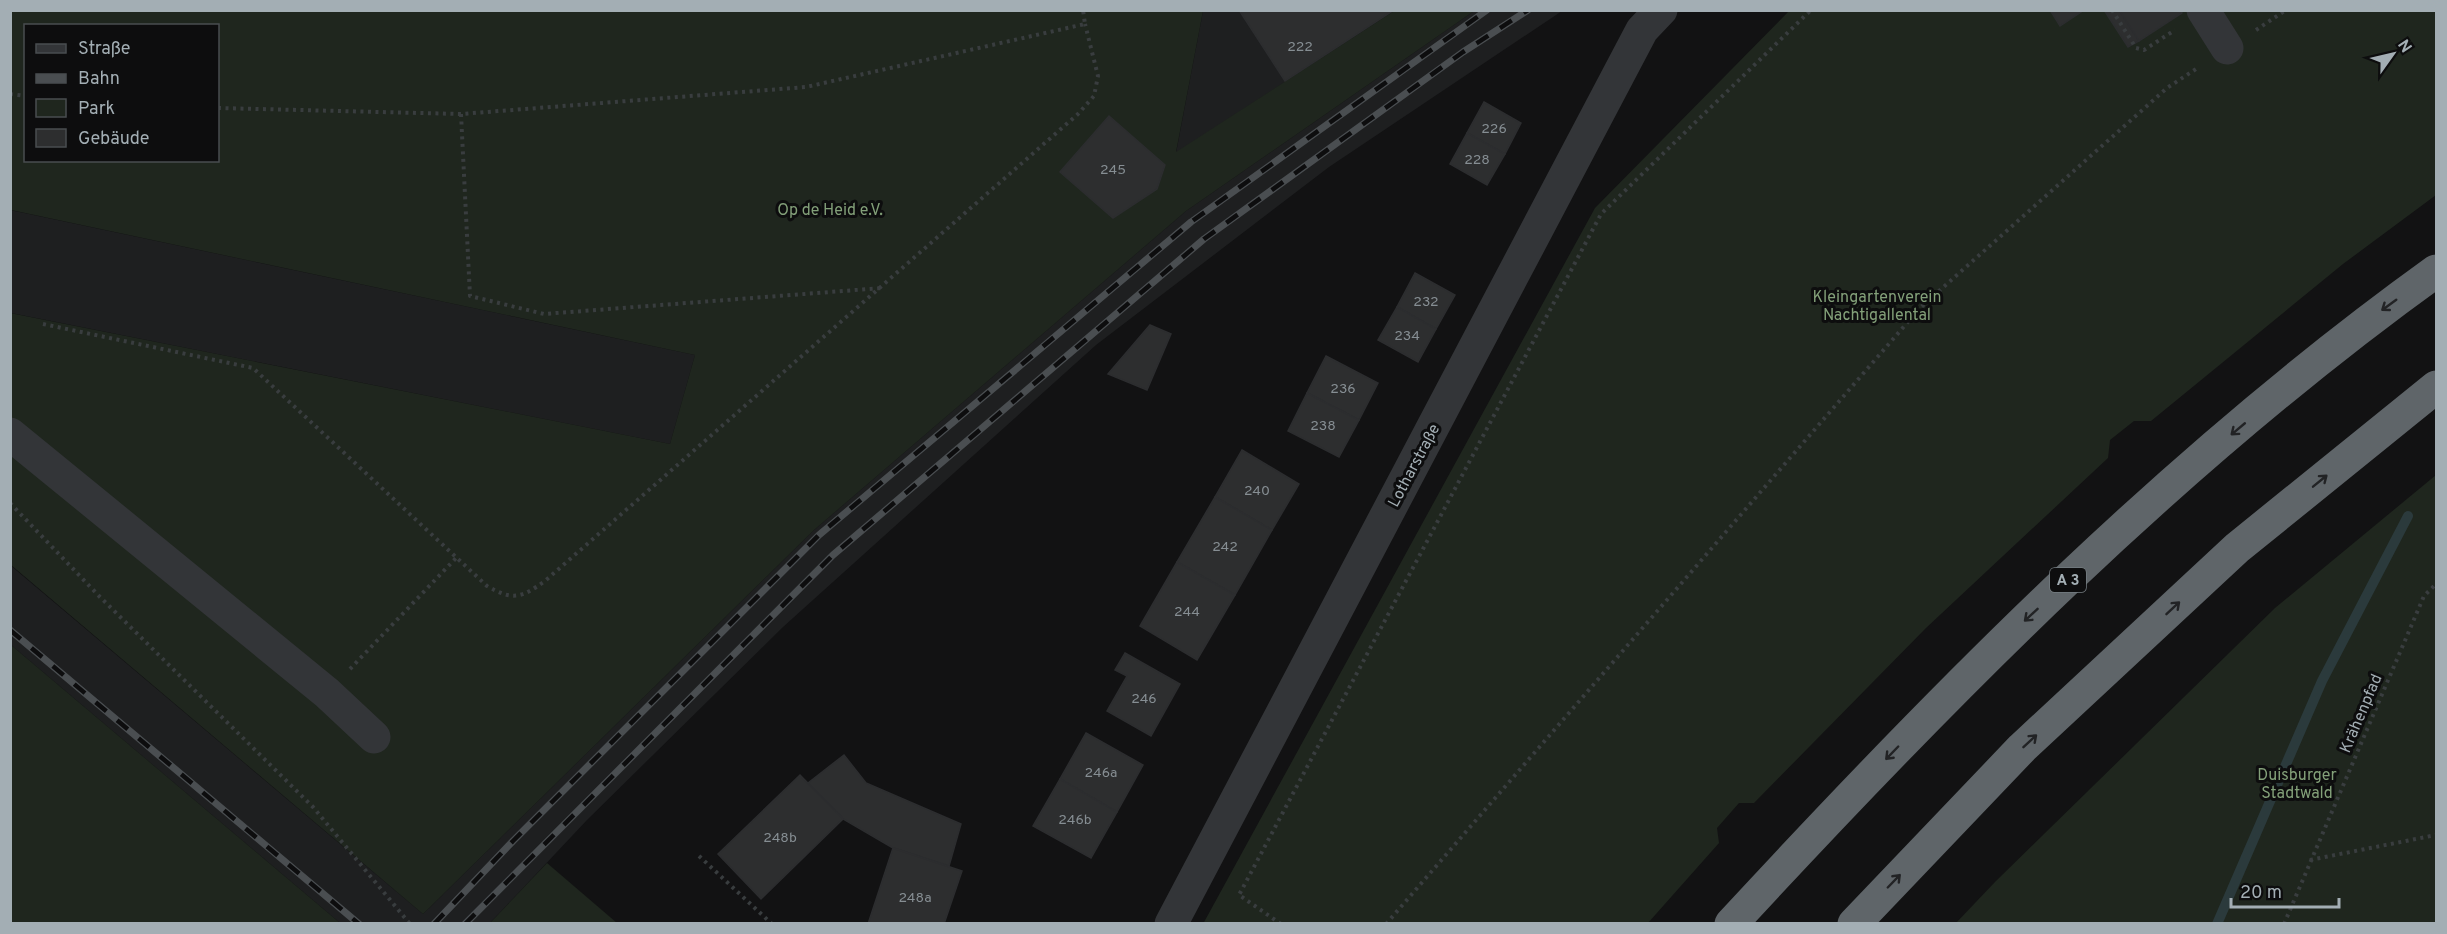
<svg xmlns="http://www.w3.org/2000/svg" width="2447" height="934" font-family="Overpass,sans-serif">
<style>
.built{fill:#1e1f20}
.green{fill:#1f261e;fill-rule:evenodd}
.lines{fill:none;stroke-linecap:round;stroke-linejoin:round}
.stream{stroke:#2b3a3c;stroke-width:10}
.building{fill:#2d2e2f;stroke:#2c2d2f;stroke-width:1.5}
.path{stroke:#393d3f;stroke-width:4;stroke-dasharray:3 4.5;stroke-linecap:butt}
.minor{stroke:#333538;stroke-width:33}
.highway{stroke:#5f6569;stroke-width:33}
.rail-casing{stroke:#4a4e51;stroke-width:7}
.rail{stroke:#0d0d0e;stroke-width:4.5;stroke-dasharray:14;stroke-linecap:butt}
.oneway{stroke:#222325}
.labels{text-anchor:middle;stroke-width:6;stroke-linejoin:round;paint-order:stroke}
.number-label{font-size:14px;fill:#868e93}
.shield{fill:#0d0d0e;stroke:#767e82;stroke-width:1.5}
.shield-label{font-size:15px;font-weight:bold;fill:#a3aeb4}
.park-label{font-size:16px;fill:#83a079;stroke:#0d0d0e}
.street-label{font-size:16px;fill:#a3aeb4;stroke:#0d0d0e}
</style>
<rect width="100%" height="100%" fill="#121213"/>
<g class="built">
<path d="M1203,11H1394L1176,153Z"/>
<path d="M1474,11H1562L1329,167L1096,345L783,627L587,820L490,923H340L11,645L10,565L423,914L814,530L1186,211Z"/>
<path d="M10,210L695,355L670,444L11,313Z"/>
</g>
<g class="green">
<path d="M11,11H1203L1176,152L1394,11H1474L1186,211L814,530L423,914L11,565L10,313L670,444L695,355L11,210ZM26,26H218V160H26Z"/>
<path d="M1789,11H2436V195L2343,264L2151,421H2134L2110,440L2108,458L1926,628L1754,803H1739L1717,828L1719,843L1648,923L1203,924L1595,208Z"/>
<path d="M2436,475V923H1956L1995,882L2275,608Z"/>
<path d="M10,645H11L340,923H11Z"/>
<path d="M547,863L617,923H490Z"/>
</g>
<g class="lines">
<path class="stream" d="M2217,924L2322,681L2408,516"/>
</g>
<g class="building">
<path d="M1239,10H1394L1285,81Z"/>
<path d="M2050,10H2084L2060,26Z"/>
<path d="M2104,10H2119L2139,41L2128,47Z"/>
<path d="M2119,10H2181L2182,13L2139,41Z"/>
<path d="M1484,102L1521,123L1505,154L1467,133Z"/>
<path d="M1109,116L1165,165L1157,189L1113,218L1060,172Z"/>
<path d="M1467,133L1505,154L1487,185L1450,164Z"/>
<path d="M1415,273L1455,295L1436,329L1397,307Z"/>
<path d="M1397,307L1436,329L1418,362L1378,340Z"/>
<path d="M1150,325L1171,334L1147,390L1108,374Z"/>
<path d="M1326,356L1378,383L1359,420L1307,393Z"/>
<path d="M1307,393L1359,420L1339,457L1288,431Z"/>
<path d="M1242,450L1299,484L1272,530L1215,497Z"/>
<path d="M1215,497L1272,530L1235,595L1177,562Z"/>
<path d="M1177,562L1235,595L1197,660L1140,626Z"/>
<path d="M1125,653L1180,684L1151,736L1107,711L1127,676L1115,670Z"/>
<path d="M1086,733L1143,765L1117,812L1060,779Z"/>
<path d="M844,755L866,783L961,824L949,866L893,848L843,819L808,783Z"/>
<path d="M800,775L843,819L761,899L718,854Z"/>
<path d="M1060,779L1117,812L1091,858L1033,826Z"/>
<path d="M893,848L962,871L944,924H868Z"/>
</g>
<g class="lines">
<g class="path">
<path d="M2112,10L2136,48L2144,50L2175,30"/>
<path d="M2256,30L2286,10"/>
<path d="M10,94L26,96"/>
<path d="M218,108L461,114L806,87L1085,24L1083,10"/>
<path d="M461,114L470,296L544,314L882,288"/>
<path d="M43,324L253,368L487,586C513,601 521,598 545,581L1078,114L1094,96L1098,76L1085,24"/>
<path d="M10,503L100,597L313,807L410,924"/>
<path d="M350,669L457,557"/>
<path d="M699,856L772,924"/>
<path d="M2310,860L2436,835"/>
<path d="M1281,924L1239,895L1601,214L1811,10"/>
<path d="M1386,924L1920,308L2167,88L2199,67"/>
<path d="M2284,924L2424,596L2436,584"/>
</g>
<g class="minor">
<path d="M2203,10L2227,48"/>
<path d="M10,434L327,693L374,737"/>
<path d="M1171,924L1642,30L1661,10"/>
</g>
<g class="highway">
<path d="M1731,924C1948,689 2176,458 2436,271"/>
<path d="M1854,924L2022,748L2237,548L2436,387"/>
</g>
<defs>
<g id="rail">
<path d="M10,630L359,924"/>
<path d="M434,924L513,841L819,535L1191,222L1487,10"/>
<path d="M465,924L833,555L1204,239L1463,52L1528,10"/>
</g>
</defs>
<use href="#rail" class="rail-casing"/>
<use href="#rail" class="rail"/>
</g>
<defs><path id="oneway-shaft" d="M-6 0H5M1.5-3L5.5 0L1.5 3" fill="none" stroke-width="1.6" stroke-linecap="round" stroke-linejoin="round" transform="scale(1.5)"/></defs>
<g class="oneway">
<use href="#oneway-shaft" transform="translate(2389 305) rotate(144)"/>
<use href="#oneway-shaft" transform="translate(2238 429) rotate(140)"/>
<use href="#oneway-shaft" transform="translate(2320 481) rotate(-39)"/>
<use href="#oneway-shaft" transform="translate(2173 608) rotate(-43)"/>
<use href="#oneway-shaft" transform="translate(2031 615) rotate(137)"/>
<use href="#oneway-shaft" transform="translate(2030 741) rotate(-43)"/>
<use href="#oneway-shaft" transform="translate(1892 753) rotate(134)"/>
<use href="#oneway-shaft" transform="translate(1894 881) rotate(-46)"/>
</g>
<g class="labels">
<g class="number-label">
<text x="1300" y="51">222</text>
<text x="1494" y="133">226</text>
<text x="1477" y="164">228</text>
<text x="1113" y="174">245</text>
<text x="1426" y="306">232</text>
<text x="1407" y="340">234</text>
<text x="1343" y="393">236</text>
<text x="1323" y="430">238</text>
<text x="1257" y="495">240</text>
<text x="1225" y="551">242</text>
<text x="1187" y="616">244</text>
<text x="1144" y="703">246</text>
<text x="1101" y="777">246a</text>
<text x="1075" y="824">246b</text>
<text x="780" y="842">248b</text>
<text x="915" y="902">248a</text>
</g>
<rect class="shield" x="2050" y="568" width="36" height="24" rx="4.5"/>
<g class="shield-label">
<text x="2068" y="585">A 3</text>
</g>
<g class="park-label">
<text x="830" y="215">Op de Heid e.V.</text>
<text x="1877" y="302">Kleingartenverein<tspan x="1877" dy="18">Nachtigallental</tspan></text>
<text x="2297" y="780">Duisburger<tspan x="2297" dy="18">Stadtwald</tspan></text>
</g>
<g class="street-label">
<text transform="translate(1413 465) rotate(-62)" y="6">Lotharstraße</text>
<text transform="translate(2360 713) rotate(-67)" y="6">Krähenpfad</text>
</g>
</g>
<rect width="2447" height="934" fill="none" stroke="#a3aeb4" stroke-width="24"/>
<rect x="24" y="24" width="195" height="138" fill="#0d0d0e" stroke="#494d50" stroke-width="1.5"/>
<rect x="36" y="44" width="30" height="9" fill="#333538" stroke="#494d50" stroke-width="1.5"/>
<text x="78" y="54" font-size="18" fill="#a3aeb4">Straße</text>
<rect x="36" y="74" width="30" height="9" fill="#4a4e51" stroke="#494d50" stroke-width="1.5"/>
<text x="78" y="84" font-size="18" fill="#a3aeb4">Bahn</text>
<rect x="36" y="99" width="30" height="18" fill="#1f261e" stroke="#494d50" stroke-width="1.5"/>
<text x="78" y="114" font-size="18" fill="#a3aeb4">Park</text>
<rect x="36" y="129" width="30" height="18" fill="#2d2e2f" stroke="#494d50" stroke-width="1.5"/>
<text x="78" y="144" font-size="18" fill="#a3aeb4">Gebäude</text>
<g transform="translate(2393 54) rotate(56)" stroke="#0d0d0e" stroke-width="4.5" paint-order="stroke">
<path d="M0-4.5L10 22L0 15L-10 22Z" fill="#a3aeb4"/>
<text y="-9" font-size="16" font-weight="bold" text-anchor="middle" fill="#a3aeb4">N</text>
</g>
<path d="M2231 898v9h108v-9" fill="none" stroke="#a3aeb4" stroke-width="3"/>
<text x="2240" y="898" font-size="18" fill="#a3aeb4" stroke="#0d0d0e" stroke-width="4.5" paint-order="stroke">20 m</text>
</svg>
